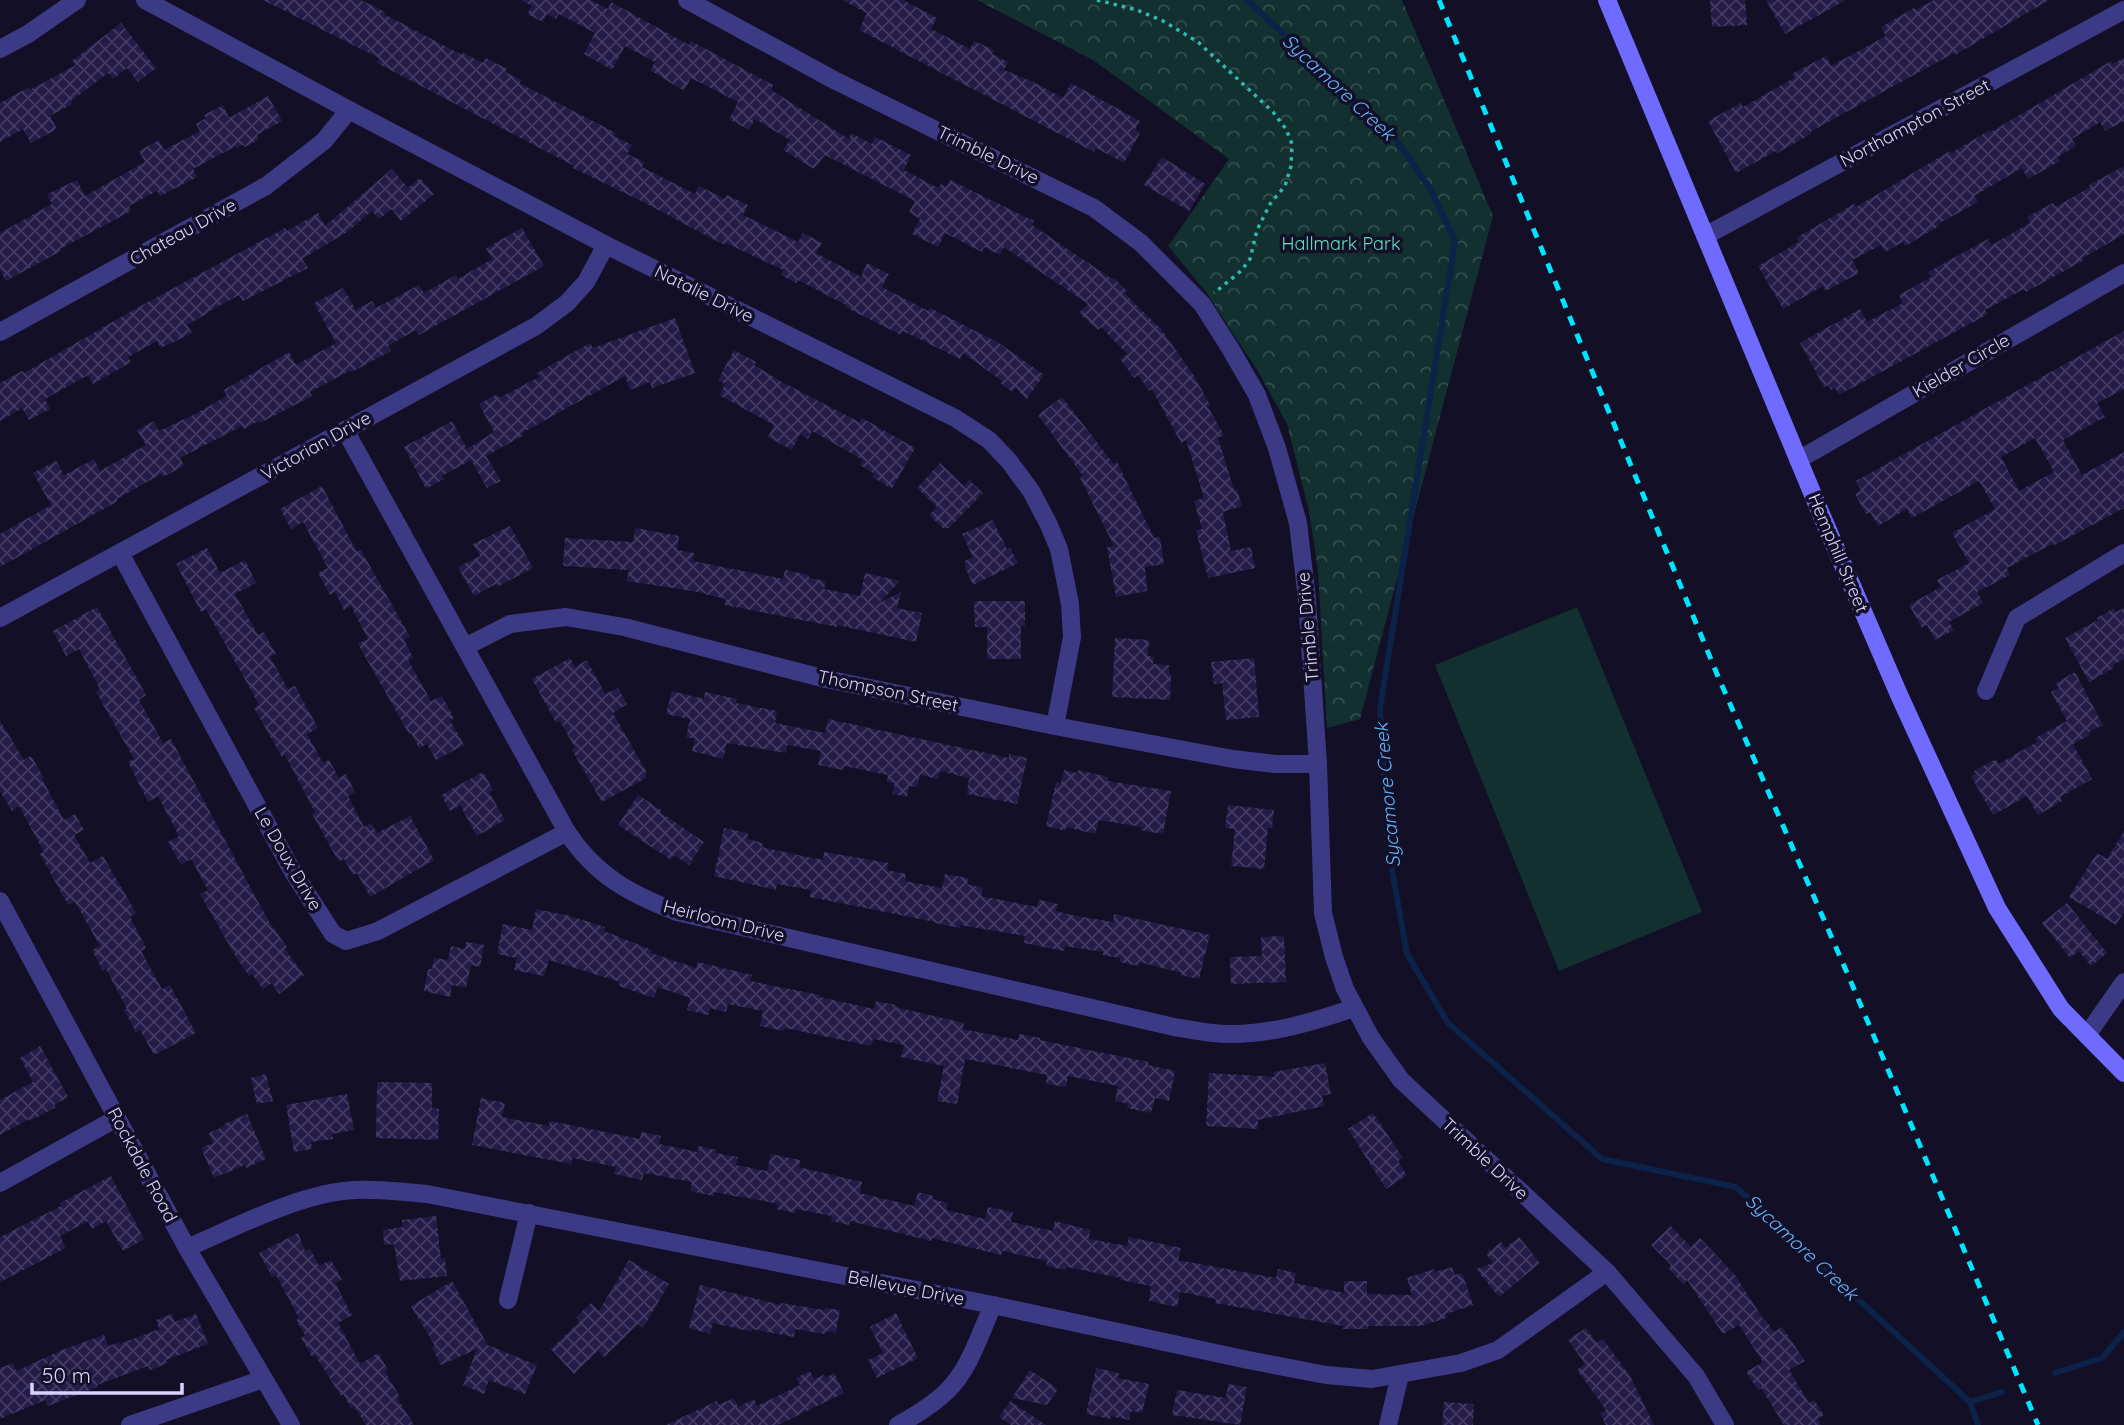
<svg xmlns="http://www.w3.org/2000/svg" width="2124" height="1425" font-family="Quicksand,sans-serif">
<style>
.forest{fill:url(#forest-crowns)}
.pitch{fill:#12302f}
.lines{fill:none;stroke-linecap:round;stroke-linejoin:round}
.stream{stroke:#0c2248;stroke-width:6}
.building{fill:url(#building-cross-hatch);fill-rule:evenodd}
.path{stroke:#2fb8b0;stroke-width:3.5;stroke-dasharray:3.5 5;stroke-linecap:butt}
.street{stroke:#3d3a85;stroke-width:18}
.secondary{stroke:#6f6bff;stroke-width:18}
.rail{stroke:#00e5ff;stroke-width:5;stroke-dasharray:10 9;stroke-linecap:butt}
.labels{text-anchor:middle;stroke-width:7;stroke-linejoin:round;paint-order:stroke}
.street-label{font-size:18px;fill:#d9d4ff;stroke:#130f26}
.park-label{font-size:18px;fill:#5fe0c0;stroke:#130f26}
.water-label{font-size:19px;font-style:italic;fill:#62b6ff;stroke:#130f26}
</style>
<defs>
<pattern id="forest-crowns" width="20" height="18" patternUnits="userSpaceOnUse" patternTransform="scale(1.75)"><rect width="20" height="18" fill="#12302f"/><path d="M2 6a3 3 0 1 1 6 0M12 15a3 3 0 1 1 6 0" fill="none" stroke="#344d4e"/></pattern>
<pattern id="building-cross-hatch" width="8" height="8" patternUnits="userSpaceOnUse" patternTransform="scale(1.75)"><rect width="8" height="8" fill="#241b47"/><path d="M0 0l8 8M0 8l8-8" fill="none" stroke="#433b63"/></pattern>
</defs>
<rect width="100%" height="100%" fill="#130f26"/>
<path class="forest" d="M977,0H1402L1493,216L1360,719L1327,728L1318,570L1309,511L1287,424L1259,373L1206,292L1168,246L1229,159L1093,60Z"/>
<path class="pitch" d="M1577,607L1702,912L1559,971L1435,665Z"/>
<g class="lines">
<g class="stream">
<path d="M1247,0L1395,138L1431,190L1455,241L1380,708L1388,848L1407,954L1448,1023L1602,1159L1736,1187L1970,1402L1978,1425"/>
<path d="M2055,1373L2102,1358L2124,1332"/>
<path d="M1970,1402L2002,1392"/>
</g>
</g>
<g class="building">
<path d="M263,0H361L385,12L384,14L462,55L463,53L483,63L486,58L507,69L505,72L521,80L519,83L616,133L614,136L632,145L627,154L644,162L642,167L695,194L699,186L725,199L727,195L748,205L743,215L798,242L803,233L822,243L816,253L861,277L867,263L889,274L882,287L928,311L930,308L999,343L1044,375L1026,400L1016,387L1012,392L1000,383L1002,381L963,353L960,359L903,331L901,335L845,307L846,305L798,280L796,283L781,275L783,270L726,243L725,245L707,236L647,204L573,168L574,166L377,63L379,58Z"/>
<path d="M521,0H591L608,9L611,2L689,45L691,41L773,85L771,90L849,139L851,133L872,144L875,137L911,155L904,170L938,188L941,184L946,187L950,180L1034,221L1032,225L1112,279L1114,278L1127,291L1125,294L1161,329L1194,376L1210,405L1208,407L1224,435L1218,438L1234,490L1237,489L1242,506L1223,512L1231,551L1251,547L1255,568L1208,578L1196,530L1202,529L1194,501L1204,498L1186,440L1181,443L1152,389L1149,391L1138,375L1134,378L1120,359L1127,354L1101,327L1098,330L1079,313L1088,304L1004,247L1000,255L984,247L982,252L945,233L938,247L912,234L920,219L909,212L915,201L825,155L814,169L783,150L790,140L755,119L749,130L729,119L738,102L691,78L684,91L650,70L655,62L625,46L612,70L584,54L595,33L559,14L556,19L547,14L543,22L527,14L532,6Z"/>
<path d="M842,0H903L937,18L931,29L970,49L974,41L994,50L992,54L1008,62L1004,70L1033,82L1063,98L1071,83L1140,121L1135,130L1140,133L1124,163L1096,148L1094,152L859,30L867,13Z"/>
<path d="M1710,0H1745L1747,25L1712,27Z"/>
<path d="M1766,0H1846L1785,34Z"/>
<path d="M1934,0H2049L1955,55L1954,53L1810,132L1811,134L1777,153L1776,151L1736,173L1708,121L1741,103L1743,107L1794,78L1792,74L1826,56L1831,66L1886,36L1881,27L1914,8L1916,10Z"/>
<path d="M121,23L156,68L138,82L127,68L113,79L108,73L71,101L72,104L50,116L57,129L31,143L23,129L0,142V103L29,87L30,90L76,65L72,61Z"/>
<path d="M2124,58V121L2105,131L2100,122L2072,139L2076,146L2058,157L2060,161L2028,179L2022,168L1974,196L1978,202L1938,224L1939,226L1905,246L1903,242L1885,252L1881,245L1852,260L1859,273L1826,291L1823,286L1783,309L1758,266L1799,242L1796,238L1854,204L1856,207L1950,151L1951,153L1990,130L1991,132L2111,61L2112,64Z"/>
<path d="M268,96L282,121L257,135L259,139L245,147L243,145L237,148L236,146L193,169L197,177L160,196L157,191L129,206L131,211L60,249L61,251L6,281L0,270V233L52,204L47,194L77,180L85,196L145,162L139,151L159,140L164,150L200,131L196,124L206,118L204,115L223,105L229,118Z"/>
<path d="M1162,157L1205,184L1189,211L1144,185Z"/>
<path d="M2124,166V234L2083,258L2084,260L2026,292L2024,289L1985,310L1988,314L1839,395L1835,388L1831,390L1828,385L1824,387L1800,343L1860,309L1867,322L1903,303L1899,295L1931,277L1928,272L1988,239L1992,245L2030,223L2027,217L2053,203L2056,207L2090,187L2089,185Z"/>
<path d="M392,169L408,188L420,178L434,194L401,221L392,209L379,219L372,211L347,232L302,259L308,268L243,301L239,295L208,312V313L187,325L192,333L161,348L157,341L128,357L131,362L93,384L88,375L45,399L50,409L29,420L22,408L0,421V383L22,371L24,373L135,309L285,228L287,231L318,213L325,226Z"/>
<path d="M522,228L544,266L419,335L416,330L388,346L391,351L352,372L351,370L310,392L312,396L260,423L259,421L244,429L242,426L180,458L184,466L163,477L161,474L117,499L118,501L0,567V534L51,505L33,473L56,461L64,475L94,459L100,471L146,445L137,430L154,421L159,431L195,414L227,396L224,390L289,352L296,365L336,343L314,303L343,288L356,310L372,301L376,308L419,285L424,293L456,275L458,279L492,259L486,248Z"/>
<path d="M675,318L695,373L652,388L650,382L630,390L625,376L522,433L524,435L486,456L501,481L487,488L471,460L442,476L444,479L426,489L404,447L452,421L467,449L494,432L479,404L497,394L499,398L539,377L537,373L590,343L593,348Z"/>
<path d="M2124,331V389L2097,403L2105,417L2063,440L2082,475L2124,452V508L2053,546L2052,544L2007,568L2010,575L1977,592L1983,603L1949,622L1954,630L1935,640L1927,625L1922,628L1909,605L1941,587L1937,580L1969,563L1952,533L1995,509L1979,481L1912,518L1907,509L1878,526L1870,512L1866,514L1855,494L1861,490L1856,481ZM2035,438L2054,472L2019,491L2001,457Z"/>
<path d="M734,350L756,362L754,365L782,382L859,422L862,418L915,448L892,489L872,477L875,474L860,465L863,460L812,431L808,439L800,434L792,450L768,437L774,425L719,395L725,384L718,380Z"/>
<path d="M1062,397L1112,462L1114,464L1117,462L1154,538L1160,537L1164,564L1145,567L1147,591L1116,597L1107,547L1114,546L1080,478L1083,476L1038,415Z"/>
<path d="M940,463L964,486L969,480L983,493L949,528H943L929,515L937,507L917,488Z"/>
<path d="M322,486L357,552L361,550L410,637L404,640L413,657L408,660L431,701L442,696L454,718L450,720L464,745L436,760L427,744L419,748L411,733L409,734L358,644L368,639L351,606L344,610L335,592L330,595L318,573L328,568L303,522L291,529L280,509Z"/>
<path d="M993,520L1007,549L1010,548L1018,563L973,585L965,567V561L973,557L962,534Z"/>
<path d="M510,526L533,568L497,587L496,584L474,596L458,567L480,556L473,544Z"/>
<path d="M635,528L679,536L677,550L694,553L693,561L783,579L785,570L809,575V578L826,581L824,589L860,596L865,573L900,581L879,603L901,592L897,608L922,613L916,642L837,625V627L725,605L726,599L705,594V593L627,581L629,570L563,566L565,538L633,542Z"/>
<path d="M207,548L220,573L245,560L256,583L235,594L258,635L264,632L276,654L270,657L288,689L295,686L318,728L307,734L323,763L329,760L339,778L346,774L355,792L348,796L364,827L371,823L377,833L410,816L434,860L370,897L357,873L353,875L344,859L339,862L312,814L315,812L285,755L282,757L254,708L259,705L206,609L201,612L176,564Z"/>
<path d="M974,601H1025V626H1021V659H987V627H975Z"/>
<path d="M97,607L146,695L139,700L163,743L171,739L256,898L270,923L287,947L285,949L304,975L279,994L272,983L263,989L252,974L249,976L236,957L200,894L208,890L191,859L181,865L168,842L179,836L158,796L148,802L128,762L134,759L96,692L100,689L79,649L66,656L53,631Z"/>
<path d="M2114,608L2116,612L2124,608V659L2113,665L2114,668L2089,682L2065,638L2098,620L2097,618Z"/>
<path d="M1115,638L1149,640L1148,656L1154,657L1153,664L1169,665V674L1171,675L1170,700L1112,697Z"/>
<path d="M570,658L575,667L587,660L605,694L618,688L627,704L613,713L646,771V778L602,802L572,750L575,748L560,721L556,723L532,679Z"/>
<path d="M1254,658L1259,717L1226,720L1222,683L1214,684L1211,662Z"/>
<path d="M2075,672L2103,725L2089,732L2090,735L2073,744L2092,779L2060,797L2062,801L2038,815L2027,796L1993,815L1971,776L1976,774L1974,771L1996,759L1998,764L2037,742L2035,738L2067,721L2051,692L2059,688L2056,683Z"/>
<path d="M672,691L704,699L705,692L737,699L736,703L777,711L775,723L825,733L828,719L1009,758V754L1027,758L1017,804L967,794L969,778L940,771L938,779L920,775L917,787L909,786L907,797L892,794L895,783L887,782L888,775L844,766L843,770L818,765L821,751L787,745L786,753L727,743L723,759L692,751L695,739L686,737L690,719L666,714Z"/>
<path d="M0,721L24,760L31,756L44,778L42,779L64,820L75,814L84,830L74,835L90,863L103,856L136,913L130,917L146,948L141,951L162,989L170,985L196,1033L154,1055L140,1030L136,1032L124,1010L127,1009L106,969L103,971L92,950L100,946L75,902L68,905L40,854L44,852L19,806L12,811L0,791Z"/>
<path d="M1064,770L1077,773L1078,770L1108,777V781L1171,791L1163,834L1140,830L1141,827L1099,820L1095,834L1066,827V831L1046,826L1056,782L1061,783Z"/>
<path d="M483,772L493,790L489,792L505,820L477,836L460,805L450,811L441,795Z"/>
<path d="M638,795L661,810L660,812L704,842L689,865L674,855L671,860L618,825Z"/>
<path d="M1228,805L1274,810L1272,828H1268L1264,869L1231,866L1235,829L1225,828Z"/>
<path d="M724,828L748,833L747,839L763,843L762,847L798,855L823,860L824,852L889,863L887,870L906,874L905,881L942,888L945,874L968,878L967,884L983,888L981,896L1037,907L1039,900L1058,904L1056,911L1071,915L1113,922L1114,914L1210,935L1199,979L1181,975L1182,973L1139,962V966L1119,962L1120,958L1103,955V952L1065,946L1064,951L1024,943L1025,936L960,925V928L935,923V922L810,897L811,890L777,884L776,890L714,876Z"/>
<path d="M2124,831V912L2116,925L2069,897L2097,853L2107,859Z"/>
<path d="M2067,903L2107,953L2091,966L2079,951L2070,958L2042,923Z"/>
<path d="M536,909L570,916L605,927L604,931L652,950L651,953L696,968L698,962L752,975L750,981L820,995V997L874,1009L876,1001L896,1005L895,1007L964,1023L963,1029L1018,1040L1019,1034L1041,1038L1040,1040L1148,1062V1065L1175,1071L1169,1101L1155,1098L1151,1113L1127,1108L1128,1104L1115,1101L1118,1086L1068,1076L1066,1087L1046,1084L1047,1075L965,1059L957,1104L937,1101L944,1066L901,1057L904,1045L873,1039L871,1046L785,1028L784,1031L760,1026L763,1011L728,1004L726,1012L710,1008L708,1015L687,1010L690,998L658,987L654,998L619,986L620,982L549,960L544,976L514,970L517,958L497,954L503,924L532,930Z"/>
<path d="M1284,936L1286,982L1231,984L1230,957L1262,956L1261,937Z"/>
<path d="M466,942L484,945L480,967L471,965L466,988L452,985L450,997L424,991L428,969H432L434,958L448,960L451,946L465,949Z"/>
<path d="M40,1046L68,1097L54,1105L56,1107L30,1121L29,1119L0,1135V1100L33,1082L20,1058Z"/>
<path d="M1325,1063L1331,1094L1322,1096L1324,1106L1258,1120V1129L1206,1126L1209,1073L1275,1077L1273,1072Z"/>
<path d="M266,1074L273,1101L257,1104L251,1078Z"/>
<path d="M377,1082L432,1083V1108L439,1109L438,1140L376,1138Z"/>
<path d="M347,1094L354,1130L332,1134L333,1139L311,1142L312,1149L294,1152L286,1105Z"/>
<path d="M481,1098L505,1103L502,1117L549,1126L550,1121L640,1139L641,1132L661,1136L659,1144L698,1152L699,1146L716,1150V1153L738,1157L736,1165L767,1171L771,1154L800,1160L799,1167L862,1182L860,1193L914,1206L918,1192L933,1196L932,1199L948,1203L946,1210L985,1219L988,1207L1013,1212L1011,1222L1053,1231L1055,1221L1090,1230L1089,1239L1127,1246L1129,1237L1181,1248L1178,1260L1276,1278L1278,1269L1296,1273L1294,1283L1344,1293V1281H1367V1294L1412,1295L1407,1278L1434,1269L1435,1272L1452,1267L1455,1275L1462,1273L1473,1305L1446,1314L1447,1318L1420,1326H1368V1329H1343V1326L1215,1303L1216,1299L1180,1292L1177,1307L1149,1301L1151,1286L1120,1280L1121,1278L1067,1267L1066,1270L1046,1266L1047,1261L1002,1251L1001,1255L932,1238L931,1241L850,1221L849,1225L831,1221L832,1216L796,1209L795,1213L776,1209L778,1204L744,1197V1198L715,1192L714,1196L690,1191L692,1182L644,1173L642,1180L614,1174L616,1167L572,1158L571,1164L472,1145Z"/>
<path d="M1373,1113L1403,1158L1398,1161L1407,1175L1386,1189L1348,1129Z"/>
<path d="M247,1114L266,1159L246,1168L245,1165L214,1178L201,1148L213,1143L209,1133L225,1126L224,1124Z"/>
<path d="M111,1176L144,1239L123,1251L106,1221L92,1229L88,1221L60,1236L66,1248L0,1282V1237L61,1206L60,1203Z"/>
<path d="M436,1216L441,1259L445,1258L447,1276L400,1281L394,1244L384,1245L383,1230L403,1227L402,1220Z"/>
<path d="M1671,1226L1691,1247L1700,1238L1735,1275L1764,1320L1765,1319L1774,1332L1782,1327L1805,1361L1789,1370L1809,1403L1814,1400L1824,1415L1818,1419L1821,1425H1784L1761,1388L1758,1390L1746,1372L1763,1362L1739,1325L1723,1334L1687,1280L1683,1284L1668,1268L1671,1265L1651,1245Z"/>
<path d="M298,1233L305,1251L310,1249L319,1266L331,1260L342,1280L335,1283L352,1315L338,1323L360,1364L378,1353L388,1370L385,1372L400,1397L397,1398L414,1425H366L354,1406L351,1408L343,1394L341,1396L315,1355L312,1357L301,1338L305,1335L296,1320L299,1318L276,1275L272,1277L259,1253Z"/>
<path d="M1519,1237L1540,1263L1499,1297L1476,1269L1493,1263L1486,1254L1501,1242L1505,1248Z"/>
<path d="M629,1260L669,1284L643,1328L638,1324L604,1357L598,1351L574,1374L551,1349L580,1321L576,1317L591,1303L599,1311Z"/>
<path d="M452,1281L487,1344H485L537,1365L525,1394L489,1380L484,1394L463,1385L477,1349L441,1365L432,1348L435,1346L411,1306Z"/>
<path d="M700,1285L781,1305V1303L824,1310L825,1308L840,1310L836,1333L826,1331L825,1334L795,1329L794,1337L752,1329V1332L713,1323L710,1334L689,1328Z"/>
<path d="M896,1313L918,1358L877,1378L868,1360L883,1353L870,1327Z"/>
<path d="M172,1314L175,1322L196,1314L208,1344L166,1360L168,1363L150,1370L148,1366L97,1385V1387L48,1406L45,1400L0,1419V1368L13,1363L16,1371L62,1350L104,1335L108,1346L120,1342V1344L159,1329L156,1320Z"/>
<path d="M1586,1328L1597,1343L1603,1339L1630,1376L1654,1425H1606L1600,1413L1606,1410L1577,1370L1585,1364L1568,1340Z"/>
<path d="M1096,1368L1119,1373L1118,1378L1149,1384L1142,1413L1131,1411L1129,1420L1111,1416L1110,1419L1086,1414Z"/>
<path d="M1030,1370L1058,1389L1047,1405L1012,1398Z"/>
<path d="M810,1371L814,1379L824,1375L825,1378L834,1373L844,1393L778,1425H666L717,1401L718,1405L734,1398L738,1407L754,1399L757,1406L800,1385L796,1378Z"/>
<path d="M1228,1384L1247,1387L1240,1425L1172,1415L1177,1390L1226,1398Z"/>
<path d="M1010,1401L1046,1425H1011L999,1417Z"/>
<path d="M1444,1402L1474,1404L1473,1425H1442Z"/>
</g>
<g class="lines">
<path class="path" d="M1097,0L1137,10L1163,21L1198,42L1273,112L1286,129L1292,144L1291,166L1285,186L1270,204L1257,230L1250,259L1241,271L1214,293"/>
<g class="street">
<path d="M145,0L349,110L606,245L955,418L989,440L1009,461L1031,491L1048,523L1059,549L1070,604L1072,637L1055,726"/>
<path d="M687,0L834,80L1094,208L1141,243L1202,304L1230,348L1257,395L1277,448L1298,523L1307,599L1318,764L1323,913L1334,957L1345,989L1371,1038L1401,1080L1607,1272L1696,1376L1725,1425"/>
<path d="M0,49L28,34L77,0"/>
<path d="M1705,236L2124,10"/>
<path d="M0,332L266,186L324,141L349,110"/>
<path d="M345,430L567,832C595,875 630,894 677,912L1174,1027C1187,1029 1200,1032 1213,1033C1260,1038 1310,1023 1354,1008"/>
<path d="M1798,460L2124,273"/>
<path d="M120,553L293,872L333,934L346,941L378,931L567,832"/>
<path d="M0,618L536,326L567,303L586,282L606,245"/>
<path d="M465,647L510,624L566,617L624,627L826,679L1055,726L1233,759L1275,764H1318"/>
<path d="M1986,691L2017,618L2124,553"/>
<path d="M0,901L187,1248L291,1425"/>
<path d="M2087,1035L2124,982"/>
<path d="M0,1183L117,1118"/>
<path d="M187,1248C236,1227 302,1192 356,1190C380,1189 404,1192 427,1194L993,1305L1248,1360L1326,1375L1372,1379L1461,1363L1498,1350L1607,1272"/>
<path d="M508,1300L529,1213"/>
<path d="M130,1425L263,1379"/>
<path d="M898,1425C916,1415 933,1405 947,1391C970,1369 980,1333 993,1305"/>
<path d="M1388,1425L1400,1375"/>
</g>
<path class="secondary" d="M1607,0L1821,514L1900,697L1997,908L2061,1009L2124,1073"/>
<path class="rail" d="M1439,0L1717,674L1848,975L2038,1425"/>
</g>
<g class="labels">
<g class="street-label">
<text transform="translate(1915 123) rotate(-28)" y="6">Northampton Street</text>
<text transform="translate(988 155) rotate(26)" y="6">Trimble Drive</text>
<text transform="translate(183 232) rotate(-29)" y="6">Chateau Drive</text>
<text transform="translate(704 294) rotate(26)" y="6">Natalie Drive</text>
<text transform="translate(1961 366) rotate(-30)" y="6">Kielder Circle</text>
<text transform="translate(316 446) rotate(-29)" y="6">Victorian Drive</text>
<text transform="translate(1838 553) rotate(67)" y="6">Hemphill Street</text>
<text transform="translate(1308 627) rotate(-95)" y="6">Trimble Drive</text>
<text transform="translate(888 691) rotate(12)" y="6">Thompson Street</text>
<text transform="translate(288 859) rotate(60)" y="6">Le Doux Drive</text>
<text transform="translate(724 921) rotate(14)" y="6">Heirloom Drive</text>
<text transform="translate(1485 1159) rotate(43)" y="6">Trimble Drive</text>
<text transform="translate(142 1165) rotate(62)" y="6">Rockdale Road</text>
<text transform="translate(906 1288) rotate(11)" y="6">Bellevue Drive</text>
</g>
<g class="park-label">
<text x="1341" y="250">Hallmark Park</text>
</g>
<g class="water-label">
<text transform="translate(1339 87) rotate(43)" y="7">Sycamore Creek</text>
<text transform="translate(1387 795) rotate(-95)" y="7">Sycamore Creek</text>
<text transform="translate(1802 1247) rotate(43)" y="7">Sycamore Creek</text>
</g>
</g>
<path d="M32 1383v10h150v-10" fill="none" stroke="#d9d4ff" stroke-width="3.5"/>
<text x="42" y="1383" font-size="21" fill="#d9d4ff" stroke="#130f26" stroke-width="5" paint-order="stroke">50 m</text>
</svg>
